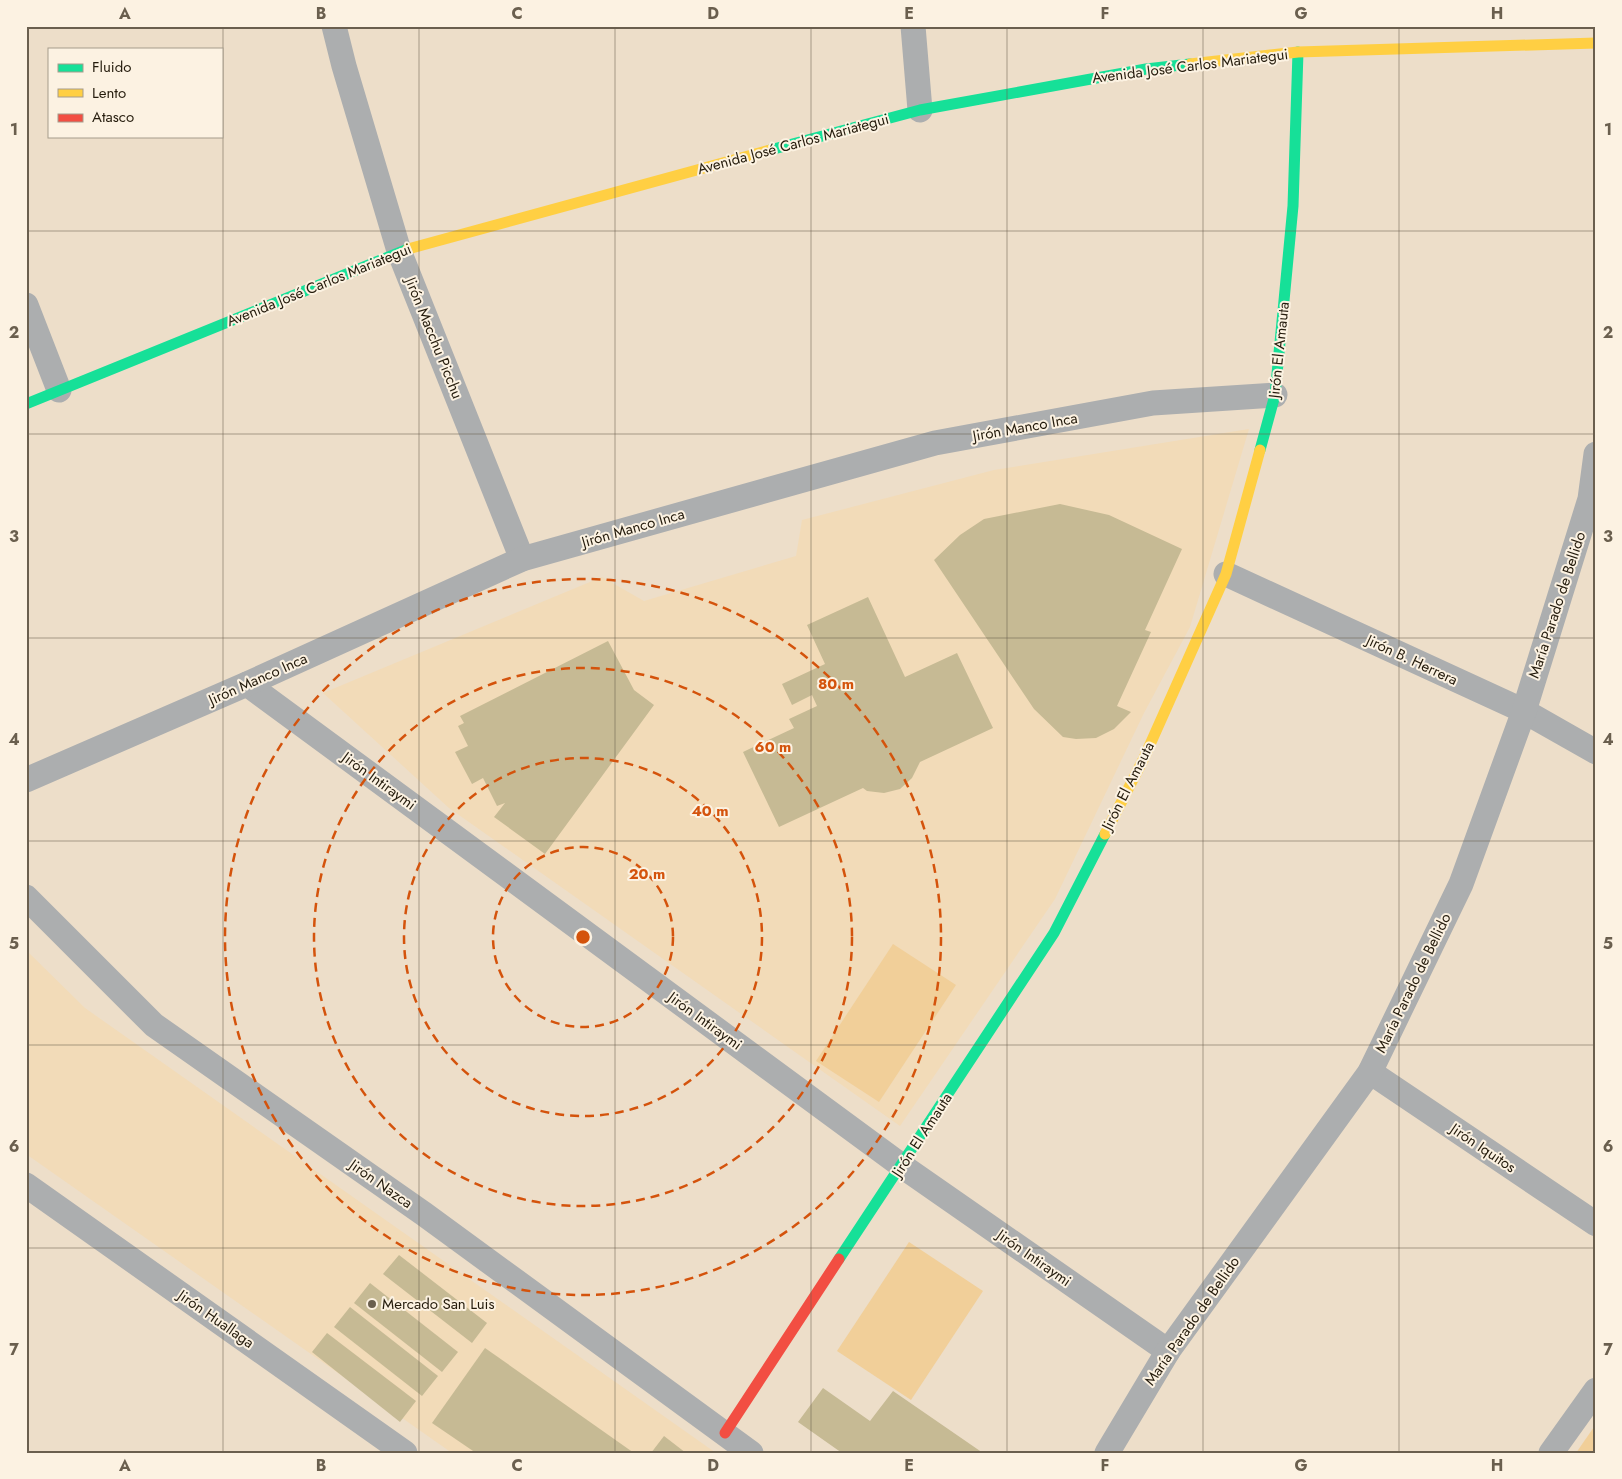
<svg xmlns="http://www.w3.org/2000/svg" width="1622" height="1479" font-family="Jost,sans-serif">
<style>
.built{fill:#f2dbb8}
.green{fill:#f1cf99}
.building{fill:#c6ba94}
.lines{fill:none;stroke-linecap:round;stroke-linejoin:round}
.street{stroke:#acaeaf;stroke-width:25}
.fast{stroke:#16e098;stroke-width:11}
.slow{stroke:#ffcf43;stroke-width:11}
.jam{stroke:#f24e42;stroke-width:11}
.grid{fill:none;stroke:#6a5f4e;stroke-width:1;stroke-opacity:0.55}
.ring{fill:none;stroke:#d4530c;stroke-width:2.5;stroke-dasharray:9 6}
.poi-dot{fill:#6a5f4e;stroke:#fcf2e2;stroke-width:2}
.labels{text-anchor:middle;stroke-width:4;stroke-linejoin:round;paint-order:stroke}
.street-label{font-size:15px;fill:#241b0c;stroke:#fcf2e2}
.poi-label{font-size:15px;fill:#241b0c;stroke:#fcf2e2;text-anchor:start}
.centre{fill:#d4530c;stroke:#fcf2e2;stroke-width:2.5}
.ring-label{font-size:15px;text-anchor:middle;font-weight:bold;fill:#d4530c;stroke:#fcf2e2;stroke-width:4;stroke-linejoin:round;paint-order:stroke}
.neatline{fill:none;stroke:#6a5f4e;stroke-width:2}
.grid-label{font-size:16px;text-anchor:middle;font-weight:bold;fill:#6a5f4e}
</style>
<rect width="100%" height="100%" fill="#eddec9"/>
<g class="built">
<path d="M1249,429L1190,627L1144,713L1055,899L900,1126L449,808L323,693L602,577L644,601L796,556L802,520L994,470Z"/>
<path d="M26,950L85,1008L716,1453H452L26,1154Z"/>
</g>
<g class="green">
<path d="M893,944L956,985L879,1102L816,1061Z"/>
<path d="M909,1242L983,1291L911,1400L837,1351Z"/>
<path d="M1596,1424V1453H1576Z"/>
</g>
<g class="building">
<path d="M1060,504L1109,515L1182,549L1145,630L1151,632L1117,706L1131,712L1114,729L1096,738L1076,739L1063,737L1034,709L934,560L960,535L984,519Z"/>
<path d="M868,597L905,677L957,653L993,728L920,762L912,778L900,789L884,793L867,791L863,788L779,827L743,752L794,728L789,719L817,706L812,695L792,705L782,684L825,664L807,625Z"/>
<path d="M608,641L634,690L654,705L545,854L494,817L505,803L497,806L483,778L472,784L455,752L468,746L458,726L464,723L460,716Z"/>
<path d="M399,1255L487,1323L472,1343L383,1274Z"/>
<path d="M370,1283L458,1352L442,1372L354,1303Z"/>
<path d="M350,1307L438,1376L422,1396L334,1327Z"/>
<path d="M327,1333L416,1401L400,1422L312,1352Z"/>
<path d="M485,1348L634,1453H476L432,1423Z"/>
<path d="M823,1388L870,1421L893,1391L983,1453H842L798,1422Z"/>
<path d="M664,1436L686,1453H651Z"/>
</g>
<g class="lines">
<g class="street">
<path d="M334,26L344,66L399,251L522,559"/>
<path d="M913,26L920,110"/>
<path d="M26,305L59,390"/>
<path d="M1226,574L1524,711L1596,752"/>
<path d="M247,684L902,1166L1168,1351"/>
<path d="M26,780L247,684L522,559L935,443L1153,403L1275,395"/>
<path d="M26,897L154,1025L424,1214L751,1453"/>
<path d="M1370,1072L1596,1224"/>
<path d="M26,1185L405,1453"/>
<path d="M1107,1453L1168,1351L1370,1072L1461,884L1524,711L1590,499L1596,454"/>
<path d="M1551,1453L1596,1390"/>
</g>
<g class="fast">
<path d="M770,150L920,110L1146,69L1190,64"/>
<path d="M26,404L408,249"/>
<path d="M1260,450L1275,395L1293,206L1298,52"/>
<path d="M839,1259L1054,933L1105,834"/>
</g>
<g class="slow">
<path d="M1190,64L1298,52L1596,43"/>
<path d="M408,249L770,150"/>
<path d="M1105,834L1144,758L1226,574L1260,450"/>
</g>
<path class="jam" d="M725,1433L839,1259"/>
</g>
<path class="grid" d="M223,26V1453M419,26V1453M615,26V1453M811,26V1453M1007,26V1453M1203,26V1453M1399,26V1453M26,231H1596M26,434H1596M26,638H1596M26,841H1596M26,1045H1596M26,1248H1596"/>
<g class="ring">
<circle cx="583" cy="937" r="90"/>
<circle cx="583" cy="937" r="179"/>
<circle cx="583" cy="937" r="269"/>
<circle cx="583" cy="937" r="358"/>
</g>
<circle class="poi-dot" cx="372" cy="1304" r="5"/>
<g class="labels">
<g class="street-label">
<text transform="translate(1190 66) rotate(-7)" y="5">Avenida José Carlos Mariategui</text>
<text transform="translate(793 144) rotate(-15)" y="5">Avenida José Carlos Mariategui</text>
<text transform="translate(319 285) rotate(-22)" y="5">Avenida José Carlos Mariategui</text>
<text transform="translate(434 338) rotate(68)" y="5">Jirón Macchu Picchu</text>
<text transform="translate(1279 350) rotate(-84)" y="5">Jirón El Amauta</text>
<text transform="translate(1025 427) rotate(-10)" y="5">Jirón Manco Inca</text>
<text transform="translate(633 528) rotate(-16)" y="5">Jirón Manco Inca</text>
<text transform="translate(1557 605) rotate(-72)" y="5">María Parado de Bellido</text>
<text transform="translate(1412 660) rotate(25)" y="5">Jirón B. Herrera</text>
<text transform="translate(258 679) rotate(-24)" y="5">Jirón Manco Inca</text>
<text transform="translate(379 781) rotate(36)" y="5">Jirón Intiraymi</text>
<text transform="translate(1128 786) rotate(-63)" y="5">Jirón El Amauta</text>
<text transform="translate(1413 983) rotate(-64)" y="5">María Parado de Bellido</text>
<text transform="translate(705 1021) rotate(36)" y="5">Jirón Intiraymi</text>
<text transform="translate(922 1135) rotate(-57)" y="5">Jirón El Amauta</text>
<text transform="translate(1483 1148) rotate(34)" y="5">Jirón Iquitos</text>
<text transform="translate(381 1184) rotate(35)" y="5">Jirón Nazca</text>
<text transform="translate(1034 1258) rotate(35)" y="5">Jirón Intiraymi</text>
<text transform="translate(216 1319) rotate(35)" y="5">Jirón Huallaga</text>
<text transform="translate(1192 1321) rotate(-55)" y="5">María Parado de Bellido</text>
</g>
<g class="poi-label">
<text x="382" y="1309">Mercado San Luis</text>
</g>
</g>
<circle cx="583" cy="937" r="8" class="centre"/>
<g class="ring-label">
<text x="836" y="689">80 m</text>
<text x="773" y="752">60 m</text>
<text x="710" y="816">40 m</text>
<text x="647" y="879">20 m</text>
</g>
<rect width="1622" height="1479" fill="none" stroke="#fcf2e2" stroke-width="55"/>
<rect x="48" y="48" width="175" height="90" fill="#fcf2e2" stroke="#a69c8c"/>
<rect x="58" y="64" width="25" height="8" fill="#16e098" stroke="#a69c8c"/>
<text x="92" y="72" font-size="15" fill="#241b0c">Fluido</text>
<rect x="58" y="89" width="25" height="8" fill="#ffcf43" stroke="#a69c8c"/>
<text x="92" y="98" font-size="15" fill="#241b0c">Lento</text>
<rect x="58" y="114" width="25" height="8" fill="#f24e42" stroke="#a69c8c"/>
<text x="92" y="122" font-size="15" fill="#241b0c">Atasco</text>
<rect x="28" y="28" width="1566" height="1424" class="neatline"/>
<g class="grid-label">
<text x="125" y="19">A</text>
<text x="321" y="19">B</text>
<text x="517" y="19">C</text>
<text x="713" y="19">D</text>
<text x="909" y="19">E</text>
<text x="1105" y="19">F</text>
<text x="1301" y="19">G</text>
<text x="1497" y="19">H</text>
<text x="14" y="135">1</text>
<text x="1608" y="135">1</text>
<text x="14" y="338">2</text>
<text x="1608" y="338">2</text>
<text x="14" y="542">3</text>
<text x="1608" y="542">3</text>
<text x="14" y="745">4</text>
<text x="1608" y="745">4</text>
<text x="14" y="949">5</text>
<text x="1608" y="949">5</text>
<text x="14" y="1152">6</text>
<text x="1608" y="1152">6</text>
<text x="14" y="1355">7</text>
<text x="1608" y="1355">7</text>
<text x="125" y="1471">A</text>
<text x="321" y="1471">B</text>
<text x="517" y="1471">C</text>
<text x="713" y="1471">D</text>
<text x="909" y="1471">E</text>
<text x="1105" y="1471">F</text>
<text x="1301" y="1471">G</text>
<text x="1497" y="1471">H</text>
</g>
</svg>
